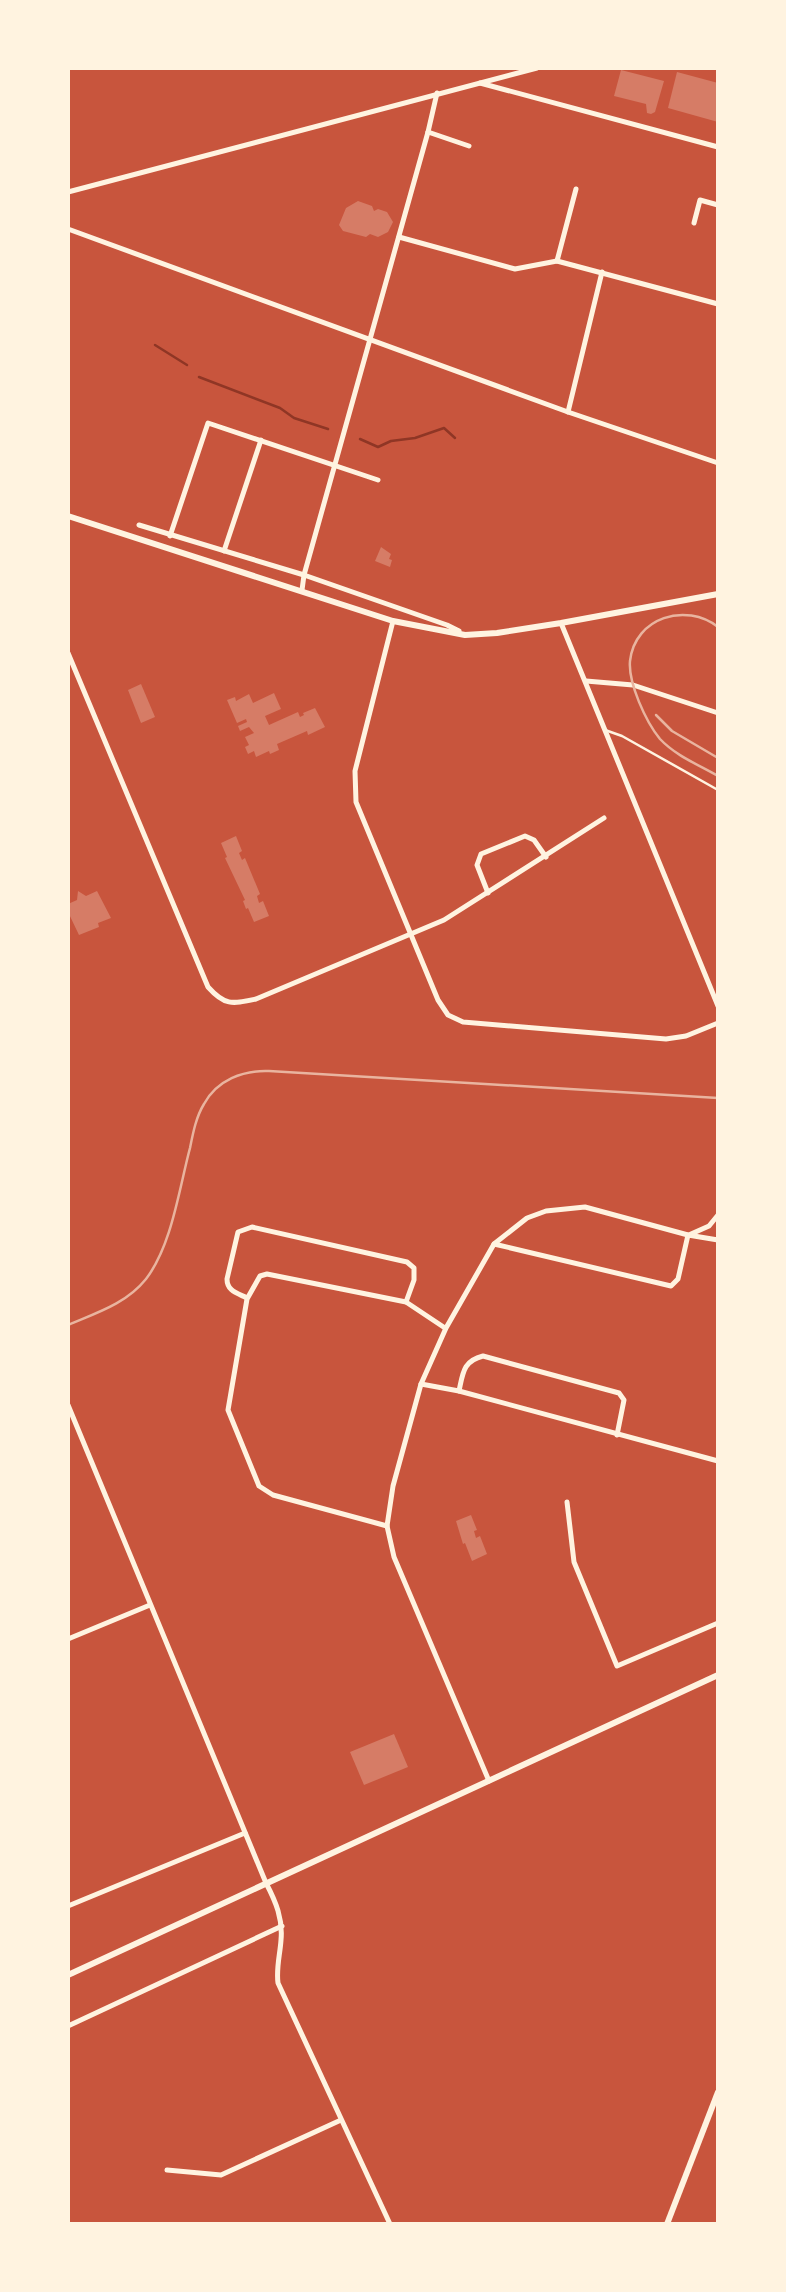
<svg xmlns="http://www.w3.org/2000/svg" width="786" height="2292" font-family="Overpass,sans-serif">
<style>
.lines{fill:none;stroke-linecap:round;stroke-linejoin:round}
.stream{stroke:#8f3625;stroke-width:2.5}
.building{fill:#d67c66}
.service{stroke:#fff3e0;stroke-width:2.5}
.minor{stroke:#fff3e0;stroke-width:5}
.tertiary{stroke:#fff3e0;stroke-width:6}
.tram{stroke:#e9b49f;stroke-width:2.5}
</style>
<rect width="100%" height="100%" fill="#c8553d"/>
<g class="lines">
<g class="stream">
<path d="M155,345L187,365"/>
<path d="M199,377L280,408L294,418L328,429"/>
<path d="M360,439L378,447L391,441L415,438L444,428L455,438"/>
</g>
</g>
<g class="building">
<path d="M621,70L664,81L655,112L651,114L647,113L646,104L614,96Z"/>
<path d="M677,72L718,83V122L668,108Z"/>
<path d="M358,201L372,206L374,211L378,209L387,212L393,222L388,232L378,237L370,234L366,237L343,231L339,225L346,208Z"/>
<path d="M381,547L391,554L389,559L392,560L390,567L375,561Z"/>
<path d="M141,684L155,717L141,723L128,690Z"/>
<path d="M274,693L281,709L265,716L269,725L298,712L300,717L304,715L303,713L315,708L325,727L308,735L307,731L277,744L279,750L270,754L269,751L256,757L254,751L248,754L245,747L249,745L245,737L254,733L249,727L240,731L238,726L247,722L246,719L237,723L227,700L235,697L236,701L249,694L253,703Z"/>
<path d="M236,836L242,851L239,853L242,860L245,858L260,894L257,896L259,903L263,901L269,916L254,922L248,908L246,909L243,901L245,900L225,858L227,857L221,843Z"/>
<path d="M78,891L86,896L97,891L111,918L98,923L99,927L79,935L68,912V904L77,900Z"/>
<path d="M471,1515L477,1530L474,1531L476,1538L480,1536L487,1554L472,1561L465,1543L463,1544L456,1521Z"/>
<path d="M394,1734L408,1767L364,1785L350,1752Z"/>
</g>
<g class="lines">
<path class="service" d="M605,730L622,736L718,790"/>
<g class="minor">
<path d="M480,83L718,147"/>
<path d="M428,132L469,146"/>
<path d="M68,192L537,68"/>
<path d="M694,223L700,200L718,205"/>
<path d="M68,229L568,412L718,463"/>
<path d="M399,237L515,269L557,261L718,304"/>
<path d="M557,261L576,189"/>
<path d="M568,412L602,272"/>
<path d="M139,525L304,575L447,625L459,631"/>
<path d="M170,536L208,423L378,480"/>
<path d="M224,551L261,440"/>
<path d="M302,590L304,575L428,132L437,93"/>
<path d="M393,621L355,771L356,802L438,1000L448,1015L463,1022L666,1039L686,1036L718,1023"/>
<path d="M561,623L718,1006"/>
<path d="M68,653L208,987C225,1006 232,1004 256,999L444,920L604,818"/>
<path d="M586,681L633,685L718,713"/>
<path d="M488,893L477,865L481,854L525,836L534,840L546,857"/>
<path d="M691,1234L709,1226L718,1215"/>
<path d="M494,1244L671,1286L678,1279L688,1235"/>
<path d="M247,1298C237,1293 227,1291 227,1279L238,1232L252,1227L407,1262L414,1268V1280L406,1302"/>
<path d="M421,1384L459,1391L718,1461"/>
<path d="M459,1391C463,1373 463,1361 483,1356L619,1393L624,1400L617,1435"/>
<path d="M68,1405L266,1883C276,1902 283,1919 281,1940C280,1955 276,1968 278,1983L390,2224"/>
<path d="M567,1502L574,1562L617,1666L718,1623"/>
<path d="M387,1526L273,1495L259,1486L228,1410L247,1299L260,1276L267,1274L406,1302L445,1328"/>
<path d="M68,1639L150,1605"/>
<path d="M489,1781L394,1557L387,1526L393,1486L421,1384L446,1328L494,1244L527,1218L546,1211L585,1207L688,1235L718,1240"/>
<path d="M68,1906L245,1833"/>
<path d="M68,2026L282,1926"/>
<path d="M167,2170L221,2175L341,2120"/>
</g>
<g class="tertiary">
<path d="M68,516L393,621L465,635L497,633L561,623L718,594"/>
<path d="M68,1975L718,1675"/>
<path d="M667,2224L718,2092"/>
</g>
<g class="tram">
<path d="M718,627C686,602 635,617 630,661C628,683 646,722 660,739C676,756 699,765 718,776"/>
<path d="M656,715L672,731L718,758"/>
<path d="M68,1325C96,1313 126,1304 146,1279C172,1245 179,1189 190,1148C193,1133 196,1117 204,1104C217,1080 243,1070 269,1071L718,1098"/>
</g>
</g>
<rect width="786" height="2292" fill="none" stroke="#fff3e0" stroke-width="140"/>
</svg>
